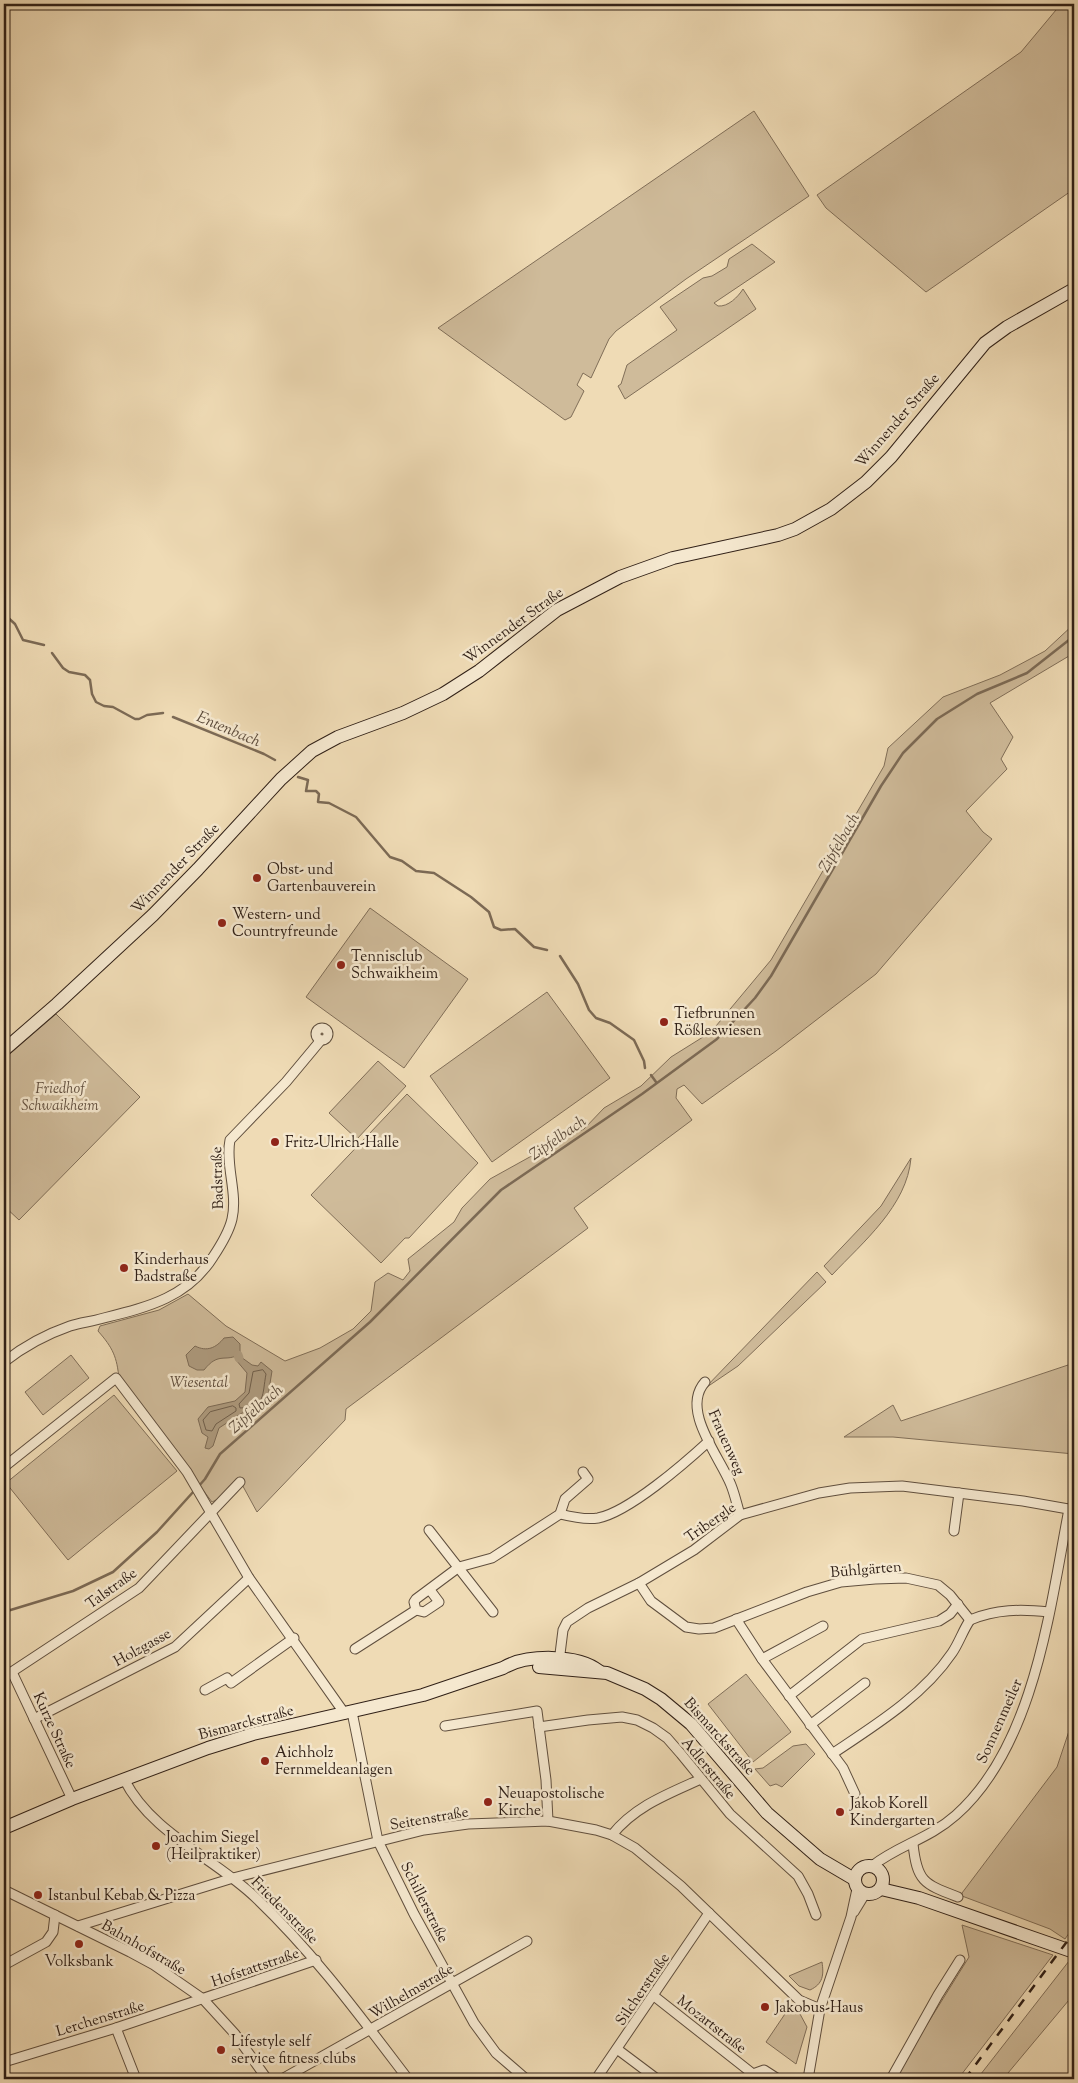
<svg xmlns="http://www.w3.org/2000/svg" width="1078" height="2083" font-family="'Sorts Mill Goudy',serif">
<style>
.green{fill:#cfbb9a;stroke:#806e58}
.water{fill:#ae9b7f;stroke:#7c6a55}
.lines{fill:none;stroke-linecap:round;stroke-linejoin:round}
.shore{stroke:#6f5e4b;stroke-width:1}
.stream{stroke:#7c6a55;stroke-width:2.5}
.canal{stroke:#ae9b7f;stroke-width:9}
.street-casing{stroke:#604f3e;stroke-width:11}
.secondary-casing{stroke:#302017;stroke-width:14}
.street{stroke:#f5e8cf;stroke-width:9}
.secondary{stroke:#f5e8cf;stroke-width:12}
.rail{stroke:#302017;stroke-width:2.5;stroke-dasharray:9 9;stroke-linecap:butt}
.poi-dot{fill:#8f2418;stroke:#f5e8cf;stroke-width:2}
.labels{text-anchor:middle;stroke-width:5;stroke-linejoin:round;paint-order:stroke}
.street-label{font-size:15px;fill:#302017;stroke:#f5e8cf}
.poi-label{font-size:15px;fill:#302017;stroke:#f5e8cf;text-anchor:start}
.park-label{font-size:15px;font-style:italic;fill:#604e3e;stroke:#f5e8cf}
.water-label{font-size:16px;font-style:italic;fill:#5c4b3b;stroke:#f5e8cf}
</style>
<rect width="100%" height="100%" fill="#efdbb5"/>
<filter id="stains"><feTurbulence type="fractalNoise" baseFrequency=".004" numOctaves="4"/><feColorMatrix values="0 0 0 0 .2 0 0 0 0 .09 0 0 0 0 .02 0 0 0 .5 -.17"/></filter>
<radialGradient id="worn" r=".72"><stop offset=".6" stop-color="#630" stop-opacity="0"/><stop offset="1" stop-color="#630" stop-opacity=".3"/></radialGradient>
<g class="green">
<path d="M1061,4H1074V189L926,292L826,208L817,195L1021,52Z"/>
<path d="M754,111L809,196L686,279L616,331L609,339L591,378L583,373L577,385L584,391L571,417L565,420L438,328Z"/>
<path d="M752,244L775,262L714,303L718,306C728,307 738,297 743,289L756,309L625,399L618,386L621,384L627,365L677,330L660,307L703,278L712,276L727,267L729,259Z"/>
<path d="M1074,624V653L990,703L1013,737L1001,759L1007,769L966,811L983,832L992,839L876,974L776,1051L702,1104L684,1085L677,1089L676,1098L692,1120L574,1208L588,1228L346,1409L345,1420L257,1512L239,1479L220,1498L212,1502L119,1379C117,1357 113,1348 98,1331L100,1326L159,1310L188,1294L226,1326L285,1361L320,1348L353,1329L371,1311L375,1282L388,1273L403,1280L410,1271L408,1259L454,1222L462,1208L490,1179L564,1138L584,1129L604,1108L641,1086L671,1057L711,1032L771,960L884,766L888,748L943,697L1000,675L1045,651Z"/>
<path d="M370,908L468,979L404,1068L306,997Z"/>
<path d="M547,992L610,1078L492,1162L430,1076Z"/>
<path d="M56,1014L140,1097L19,1220L4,1206V1059Z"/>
<path d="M378,1061L406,1086L357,1139L329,1113Z"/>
<path d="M407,1094L478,1163L409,1238H405L381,1263L311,1195Z"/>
<path d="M911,1158C907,1206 863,1242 832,1275L824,1266L881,1206Z"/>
<path d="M817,1272L826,1282L738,1366L704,1389Z"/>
<path d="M71,1355L89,1378L43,1415L25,1392Z"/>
<path d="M1074,1363V1454L893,1437H844L893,1405L901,1421Z"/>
<path d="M114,1395L177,1471L68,1560L6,1483Z"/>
<path d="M746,1674L791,1732L753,1762L708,1704Z"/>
<path d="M1074,1716V1926L1065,1939L1050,1929L962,1896V1893L1057,1767Z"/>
<path d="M806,1744L815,1754L782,1787L776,1784L770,1786L755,1769L763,1768L793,1746Z"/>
<path d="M962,1925L1053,1955L958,2079H896L921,2034L969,1957Z"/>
<path d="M1069,1961L1074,1964V1994L1003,2079H977Z"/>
<path d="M822,1962C824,1975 823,1984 810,1990L799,1986L789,1976Z"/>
<path d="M789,2008L800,2014L807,2027L796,2064L766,2042Z"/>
</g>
<g class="water">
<path d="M233,1337L240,1344V1354C225,1363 219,1351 204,1370H197L189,1366L186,1355L195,1346C207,1352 216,1348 224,1338Z"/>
<path d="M241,1357L252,1365L258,1366L261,1362L272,1371L267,1402L259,1411L242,1413L219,1428L213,1446L209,1449L205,1448L208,1437L202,1433L198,1419L208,1407L235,1401L245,1392L247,1373L236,1360Z"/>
</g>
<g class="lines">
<g class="shore">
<path d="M263,1370L266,1374C262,1395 266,1407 240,1408L239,1404L249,1393L253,1372Z"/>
<path d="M233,1406L236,1408V1411L216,1424L212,1431L206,1430L203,1420L210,1412Z"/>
</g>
<g class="stream">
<path d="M4,614L15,624L23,640L44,645"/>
<path d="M52,653L63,668L69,672L85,675L90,680L92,694L96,702L104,706L113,707L135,719H139L147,715L163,713"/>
<path d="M173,717L264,754L275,760"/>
<path d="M298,777L308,780L306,791H316L319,794L318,802L329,803L356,817L390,857L402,861L416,871L434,873L471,897L489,912L494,927L501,930L515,929L534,947L547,950"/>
<path d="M560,956L578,984L589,1010L596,1018L610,1023L634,1040L644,1061L645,1068"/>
<path d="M651,1075L656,1082"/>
<path d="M198,1487L205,1479L220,1454L370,1322L501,1190L642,1094L717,1039L755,998L771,976L881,786L903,753L937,719L977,694L1027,673L1074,636"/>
<path d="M4,1612L73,1591L113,1572L157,1532L194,1491"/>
</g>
<path class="canal" d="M238,1355L239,1358"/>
<defs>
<g id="street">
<circle cx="322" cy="1034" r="6"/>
<path d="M4,1362C23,1347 47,1334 70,1326C79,1323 88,1322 96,1320C143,1308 186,1300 213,1257C221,1245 229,1232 232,1219C238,1193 225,1165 230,1140L286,1082L321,1040"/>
<path d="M705,1382C680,1410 720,1457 731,1485C735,1495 737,1505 740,1515"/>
<path d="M4,1467L116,1378L187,1472L249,1578L345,1714"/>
<path d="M560,1514L565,1499L588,1479L583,1472"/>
<path d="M429,1530L493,1612"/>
<path d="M954,1531L959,1493"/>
<path d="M639,1583L651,1601L686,1627L699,1629L714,1628L807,1592L841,1582L875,1579L906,1578L938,1585L950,1595L970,1620"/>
<path d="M430,1590L439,1602L424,1612L416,1610L414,1602L416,1599L459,1567L492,1558L560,1514C572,1517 586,1520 598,1518C629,1512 685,1463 709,1441"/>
<path d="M736,1619L762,1659L843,1768L855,1794"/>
<path d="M970,1620C996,1609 1021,1609 1049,1612"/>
<path d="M355,1649L416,1610"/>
<path d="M762,1659L823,1626"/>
<path d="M559,1662L563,1630L567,1622L588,1608L639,1583L694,1550L740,1515L819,1493L850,1488L902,1486L1023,1501L1074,1510"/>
<path d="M12,1672L72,1799"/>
<path d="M4,1677L139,1588L240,1482"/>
<path d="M205,1690L227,1678L231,1683L294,1638"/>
<path d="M789,1696L862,1639L939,1621L950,1614L958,1604"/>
<path d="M352,1712L378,1841L414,1914L474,2023L496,2053L526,2079"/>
<path d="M34,1719L175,1647L249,1578"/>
<path d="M810,1725L865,1683"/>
<path d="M445,1726L537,1711L546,1780L548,1821"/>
<path d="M539,1727L588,1720L622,1717L637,1720L653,1728L667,1738L681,1754L730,1814L798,1876L808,1894L816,1915"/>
<path d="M832,1754C874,1726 923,1696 952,1653C959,1643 963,1630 970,1620"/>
<path d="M124,1779C151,1833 213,1857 255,1897C313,1952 360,2016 408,2079"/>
<path d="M612,1835C635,1806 668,1794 701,1779"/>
<path d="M913,1844C917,1882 924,1884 958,1897"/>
<path d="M872,1866C899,1845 929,1839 956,1815C1035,1745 1050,1607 1069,1509"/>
<path d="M4,1890L130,1952L154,1965L203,1999L235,2034L267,2079"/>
<path d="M854,1912L865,1894"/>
<path d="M78,1926L233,1878L424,1830L468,1824L548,1821L596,1830L612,1835L635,1848L681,1886L799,2000L820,2009"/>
<path d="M4,1965L46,1942L53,1932L55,1915"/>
<path d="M654,1996L753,2074L752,2079"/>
<path d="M116,2028L136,2079"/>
<path d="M617,2049L657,2079"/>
<path d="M4,2062L116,2028L316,1960"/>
<path d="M753,2074L764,2070L778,2079"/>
<path d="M282,2079L527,1941"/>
<path d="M596,2079L709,1913"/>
<path d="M808,2079L820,2009L851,1917L857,1889"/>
<path d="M891,2079L938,1995L960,1960"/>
<path d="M1070,2079H1074"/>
</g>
<g id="secondary">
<path d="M4,1050L57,1004L153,915L198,869L281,779L312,751L338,737L403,713L443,694L479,671L557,610L620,577L673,558L778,535L795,529L831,509L866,482L891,457L985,343L1007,327L1074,289"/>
<path d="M539,1667L607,1673L645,1689L661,1699L691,1724L767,1813L820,1859L854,1879"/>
<path d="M4,1828L72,1799L208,1748L253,1734L423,1695L503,1668C526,1654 578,1654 599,1671"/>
<circle cx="869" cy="1880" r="14"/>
<path d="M881,1889L919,1898L1074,1952"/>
</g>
</defs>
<use href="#street" class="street-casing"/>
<use href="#secondary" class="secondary-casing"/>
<use href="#street" class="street"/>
<use href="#secondary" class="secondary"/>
<path class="rail" d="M965,2079L1074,1932"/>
</g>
<g class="poi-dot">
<circle cx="257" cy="878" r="5"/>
<circle cx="222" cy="923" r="5"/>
<circle cx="341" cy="965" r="5"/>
<circle cx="664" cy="1022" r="5"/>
<circle cx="275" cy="1142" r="5"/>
<circle cx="124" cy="1268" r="5"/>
<circle cx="265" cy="1761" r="5"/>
<circle cx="488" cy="1802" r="5"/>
<circle cx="840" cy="1812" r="5"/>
<circle cx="156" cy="1846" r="5"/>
<circle cx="38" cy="1895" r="5"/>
<circle cx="79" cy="1944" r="5"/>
<circle cx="765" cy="2007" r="5"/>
<circle cx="221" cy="2050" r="5"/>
</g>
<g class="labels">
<g class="street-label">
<text transform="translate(897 420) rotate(-49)" y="5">Winnender Straße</text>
<text transform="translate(513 625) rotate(-36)" y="5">Winnender Straße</text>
<text transform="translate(175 868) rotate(-46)" y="5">Winnender Straße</text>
<text transform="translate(217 1178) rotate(-92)" y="5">Badstraße</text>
<text transform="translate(727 1442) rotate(66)" y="5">Frauenweg</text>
<text transform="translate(710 1522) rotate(-35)" y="5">Tribergle</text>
<text transform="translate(866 1569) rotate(-5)" y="5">Bühlgärten</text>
<text transform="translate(111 1588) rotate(-36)" y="5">Talstraße</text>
<text transform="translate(142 1647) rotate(-29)" y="5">Holzgasse</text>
<text transform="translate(999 1721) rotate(-66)" y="5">Sonnenmeiler</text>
<text transform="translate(246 1722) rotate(-15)" y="5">Bismarckstraße</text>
<text transform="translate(55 1730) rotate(65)" y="5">Kurze Straße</text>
<text transform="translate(720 1736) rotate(48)" y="5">Bismarckstraße</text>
<text transform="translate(709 1768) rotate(50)" y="5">Adlerstraße</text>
<text transform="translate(429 1818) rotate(-10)" y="5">Seitenstraße</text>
<text transform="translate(425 1902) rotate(63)" y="5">Schillerstraße</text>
<text transform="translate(285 1910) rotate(45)" y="5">Friedenstraße</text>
<text transform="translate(144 1947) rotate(30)" y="5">Bahnhofstraße</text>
<text transform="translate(255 1967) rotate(-19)" y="5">Hofstattstraße</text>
<text transform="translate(642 1989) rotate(-56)" y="5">Silcherstraße</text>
<text transform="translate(411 1991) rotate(-30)" y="5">Wilhelmstraße</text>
<text transform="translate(100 2018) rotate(-17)" y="5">Lerchenstraße</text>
<text transform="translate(712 2024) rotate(38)" y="5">Mozartstraße</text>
</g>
<g class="poi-label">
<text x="267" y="874">Obst- und<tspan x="267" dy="17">Gartenbauverein</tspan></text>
<text x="232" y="919">Western- und<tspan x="232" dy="17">Countryfreunde</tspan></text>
<text x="351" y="961">Tennisclub<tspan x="351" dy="17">Schwaikheim</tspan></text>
<text x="674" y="1018">Tiefbrunnen<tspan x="674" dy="17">Rößleswiesen</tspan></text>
<text x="285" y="1147">Fritz-Ulrich-Halle</text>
<text x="134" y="1264">Kinderhaus<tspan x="134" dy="17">Badstraße</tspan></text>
<text x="275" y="1757">Aichholz<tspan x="275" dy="17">Fernmeldeanlagen</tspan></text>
<text x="498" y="1798">Neuapostolische<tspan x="498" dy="17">Kirche</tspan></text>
<text x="850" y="1808">Jakob Korell<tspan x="850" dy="17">Kindergarten</tspan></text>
<text x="166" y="1842">Joachim Siegel<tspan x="166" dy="17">(Heilpraktiker)</tspan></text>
<text x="48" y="1900">Istanbul Kebab &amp; Pizza</text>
<text x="79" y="1966" text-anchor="middle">Volksbank</text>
<text x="775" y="2012">Jakobus-Haus</text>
<text x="231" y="2046">Lifestyle self<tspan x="231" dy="17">service fitness clubs</tspan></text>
</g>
<g class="park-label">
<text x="60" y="1093">Friedhof<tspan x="60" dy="17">Schwaikheim</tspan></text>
<text x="199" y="1387">Wiesental</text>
</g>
<g class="water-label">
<text transform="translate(229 728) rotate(23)" y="6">Entenbach</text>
<text transform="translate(838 842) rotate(-60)" y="6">Zipfelbach</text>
<text transform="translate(557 1137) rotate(-35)" y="6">Zipfelbach</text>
<text transform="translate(255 1408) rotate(-41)" y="6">Zipfelbach</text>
</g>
</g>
<rect width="1078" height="2083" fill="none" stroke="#efdbb5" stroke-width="20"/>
<rect x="5" y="5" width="1068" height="2073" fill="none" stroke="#302017" stroke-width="2.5"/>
<rect x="10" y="10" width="1058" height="2063" fill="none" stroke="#302017"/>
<rect width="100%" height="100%" filter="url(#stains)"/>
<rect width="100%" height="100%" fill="url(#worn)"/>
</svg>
